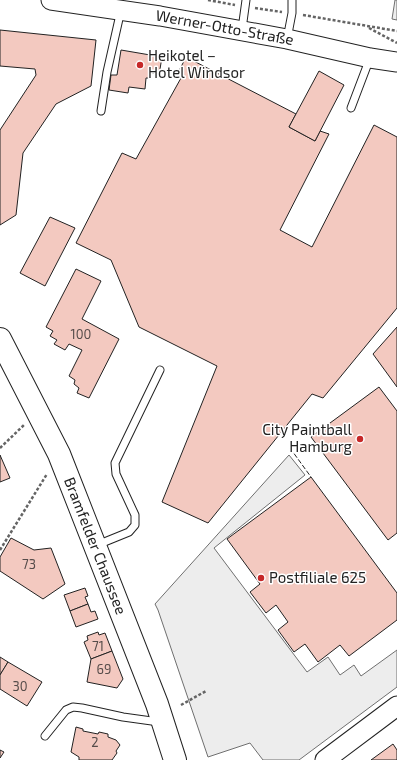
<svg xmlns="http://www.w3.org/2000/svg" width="397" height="760" font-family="'Exo 2',sans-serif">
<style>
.parking{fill:#ededed;stroke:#6f6f6f}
.building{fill:#f3c9c0;stroke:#222}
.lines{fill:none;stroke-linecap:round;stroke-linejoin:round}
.lane-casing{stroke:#222;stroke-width:9}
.secondary-casing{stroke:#222;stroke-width:21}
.primary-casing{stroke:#222;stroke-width:24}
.path{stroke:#646464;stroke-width:2.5;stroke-dasharray:3 2;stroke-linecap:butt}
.lane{stroke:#fff;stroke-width:7}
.secondary{stroke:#fff;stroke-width:19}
.primary{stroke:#fff;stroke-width:22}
.fence{stroke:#222;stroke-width:1;stroke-dasharray:5 2;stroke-linecap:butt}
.poi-dot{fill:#c62828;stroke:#fff;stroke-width:1.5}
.labels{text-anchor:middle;stroke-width:3;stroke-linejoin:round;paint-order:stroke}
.number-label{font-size:13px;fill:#564c4a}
.street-label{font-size:15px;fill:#222;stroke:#fff}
.poi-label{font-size:15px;fill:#222;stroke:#fff;text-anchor:start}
</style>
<rect width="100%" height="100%" fill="#fff"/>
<g class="parking">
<path d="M395,0H397V20L392,19Z"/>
<path d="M289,455L305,475L214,548L307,672L328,657L340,675L354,665L361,676L397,650V687L299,760H263L250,743L208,757L158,610L155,604Z"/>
</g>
<g class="building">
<path d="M0,30L96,40L91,86L56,104L23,153L16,215L0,225V130L36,75L35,69L0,66Z"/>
<path d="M121,50L162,57L159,75L152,73L149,78H146L145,89L129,87L128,93L109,90L111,75H117Z"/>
<path d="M186,57L296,114L289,127L315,141L320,131L329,134L280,230L312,247L374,125L397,137V308L323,398L312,394L208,523L162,502L217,366L139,327L111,260L76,243L122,153L136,159L181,78L177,75Z"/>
<path d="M319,71L344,85L315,141L289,127Z"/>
<path d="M50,217L75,228L45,286L20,273Z"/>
<path d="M76,269L101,281L82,319L119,339L89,398L77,393L79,388L74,384L75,380L69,376L82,350L69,344L65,350L54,344L57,340L50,336L53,331L46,327Z"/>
<path d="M397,327V387L373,354Z"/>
<path d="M379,387L397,411V533L388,540L311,437Z"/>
<path d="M0,455L10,478L0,482Z"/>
<path d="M311,477L397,593V620L349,656L340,645L318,662L305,644L294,652L278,630L288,622L276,605L266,613L250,592L260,584L227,539Z"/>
<path d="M11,538L34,550L51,548L65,584L43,599L0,571V557Z"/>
<path d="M85,588L88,596L85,597L88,604L70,611L64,595Z"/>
<path d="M88,604L91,612L95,611L98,619L76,627L70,611Z"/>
<path d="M98,632L99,635L105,633L112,651L91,659L84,642L88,640L87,636Z"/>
<path d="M112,651L123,679L117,688L87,682L91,659Z"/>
<path d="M0,657L8,662L0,675Z"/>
<path d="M8,662L42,682L27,706L0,689V675Z"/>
<path d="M76,727L83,729V731L98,734L99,732L108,734V737L116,740L120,745L116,751L117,753L112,760H79V757L71,752Z"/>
<path d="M393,744L397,750V760H371Z"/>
<path d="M0,750L4,752L0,758Z"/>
</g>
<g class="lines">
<defs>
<g id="lane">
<path d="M242,29L246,0"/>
<path d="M287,39L292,13V0"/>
<path d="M351,108L370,58"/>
<path d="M101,111L107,72L121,10"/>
<path d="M97,545L129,532L135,525V515L116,474L115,463L160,370"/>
<path d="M45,736L66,710L73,707L82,708L123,717L159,722"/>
</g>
<g id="secondary">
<path id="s1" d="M51,0L160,16L287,39L370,58L397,62"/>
<path d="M325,760L397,706"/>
</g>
<g id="primary">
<path id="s2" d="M0,339L59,454L157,704L175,760"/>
</g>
</defs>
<use href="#lane" class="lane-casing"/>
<use href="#secondary" class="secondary-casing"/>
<use href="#primary" class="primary-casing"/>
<g class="path">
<path d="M208,0L235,5"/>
<path d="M255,8L282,12"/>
<path d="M303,15L397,31"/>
<path d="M369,28L397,43"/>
<path d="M0,448L24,425"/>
<path d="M0,550L47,474"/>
<path d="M181,705L206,691"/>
</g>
<use href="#lane" class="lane"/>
<use href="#secondary" class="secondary"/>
<use href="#primary" class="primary"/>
<path class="fence" d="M290,448L311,477"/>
</g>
<g class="poi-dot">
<circle cx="140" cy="65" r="4"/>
<circle cx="360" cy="439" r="4"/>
<circle cx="261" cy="578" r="4"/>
</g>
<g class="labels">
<g class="number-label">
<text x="81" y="339">100</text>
<text x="29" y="569">73</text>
<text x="98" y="651">71</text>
<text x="104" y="674">69</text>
<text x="20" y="691">30</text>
<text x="95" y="747">2</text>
</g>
<g class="street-label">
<text dy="5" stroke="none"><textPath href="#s1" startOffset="176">Werner-Otto-Straße</textPath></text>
<text dy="5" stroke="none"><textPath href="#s2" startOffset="228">Bramfelder Chaussee</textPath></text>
</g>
<g class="poi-label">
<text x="148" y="61">Heikotel –<tspan x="148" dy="17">Hotel Windsor</tspan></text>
<text x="352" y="435" text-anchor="end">City Paintball<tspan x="352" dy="17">Hamburg</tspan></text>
<text x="269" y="583">Postfiliale 625</text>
</g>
</g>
</svg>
